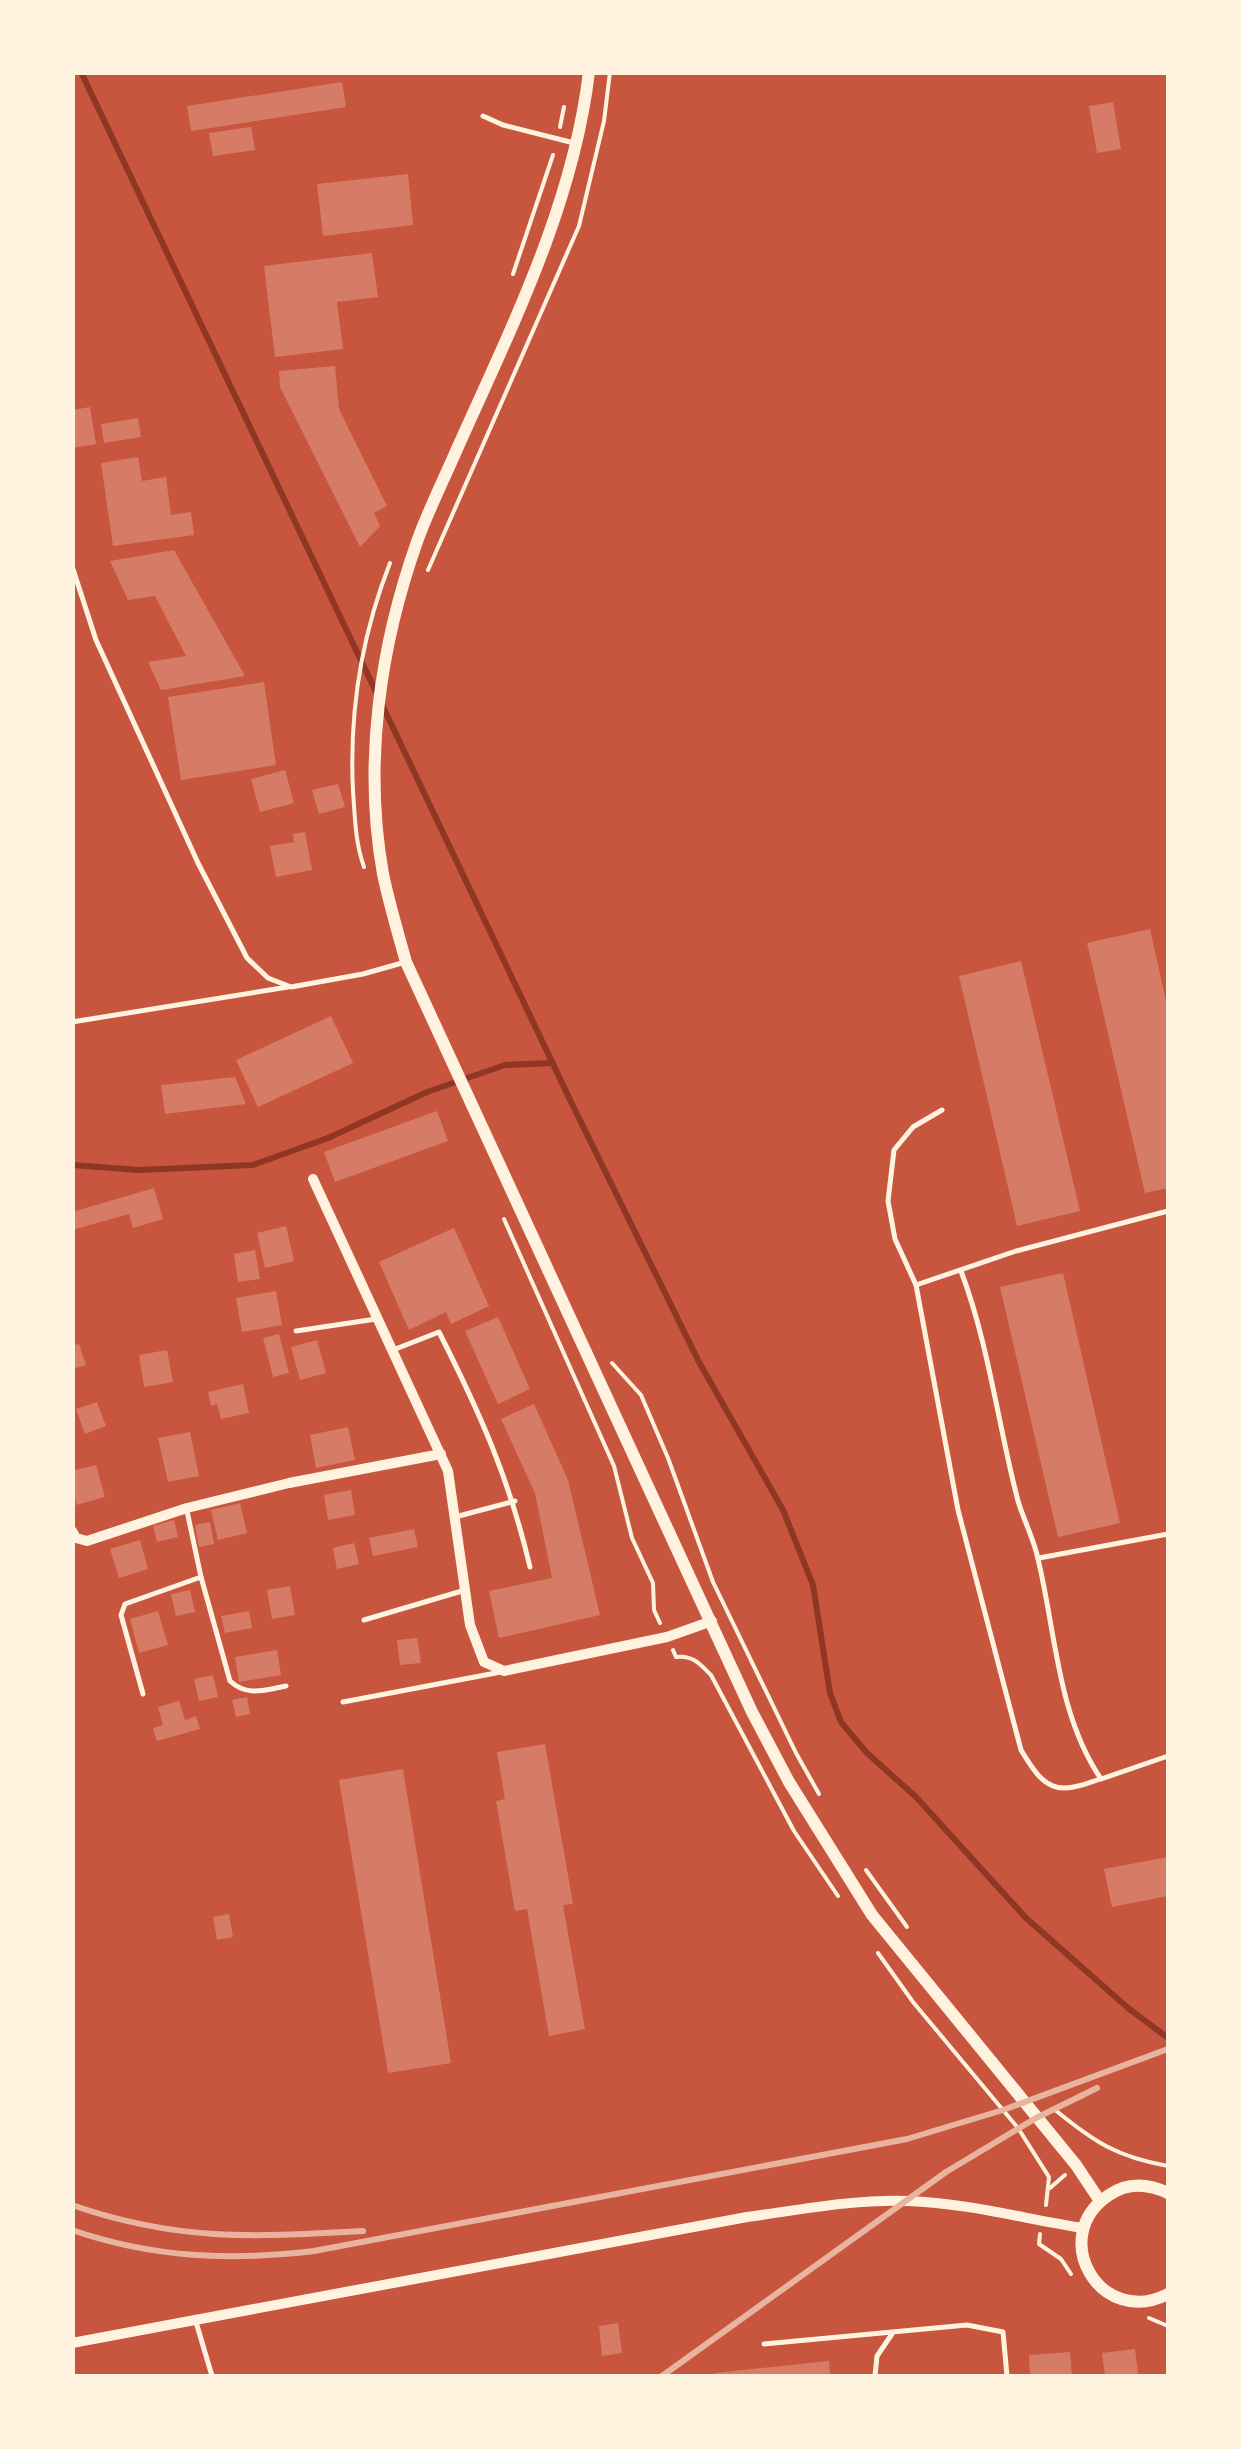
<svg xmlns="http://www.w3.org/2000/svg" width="1241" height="2449" font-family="Arial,sans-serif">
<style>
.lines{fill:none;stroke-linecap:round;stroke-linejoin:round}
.stream{stroke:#8f3625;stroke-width:6}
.building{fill:#d67c66}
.path{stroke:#fff3e0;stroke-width:4}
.service{stroke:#fff3e0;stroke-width:5}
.minor{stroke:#fff3e0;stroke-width:10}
.tertiary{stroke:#fff3e0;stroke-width:12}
.rail{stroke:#e9b49f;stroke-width:6}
</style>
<rect width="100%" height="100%" fill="#c8553d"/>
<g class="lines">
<g class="stream">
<path d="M81,72L573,1106L699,1362L783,1510L813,1585L830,1693L841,1722L867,1753L916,1797L1026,1918L1128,2008L1168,2038"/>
<path d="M72,1165L139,1170L253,1165L328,1138L427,1092L505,1065L553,1063"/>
</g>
</g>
<g class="building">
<path d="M342,82L346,107L191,131L187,106Z"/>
<path d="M1113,102L1121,149L1097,153L1089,106Z"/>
<path d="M251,127L255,150L213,156L209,133Z"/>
<path d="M408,174L413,225L323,236L317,184Z"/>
<path d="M372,253L378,297L337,302L343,349L275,357L264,266Z"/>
<path d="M335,366L339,409L387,506L374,513L380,526L360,547L280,387L279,371Z"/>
<path d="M90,407L96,444L72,448V410Z"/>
<path d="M138,418L141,437L104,443L101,424Z"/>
<path d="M138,457L142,481L166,477L171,515L191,512L194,535L113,546L101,463Z"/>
<path d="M174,550L245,676L161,690L148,662L186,656L155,596L128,600L110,561Z"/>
<path d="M264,682L276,765L181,780L168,697Z"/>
<path d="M285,770L294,803L260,812L251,779Z"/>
<path d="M338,784L345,807L319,814L312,790Z"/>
<path d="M305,832L312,870L276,877L270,846L294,842L293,834Z"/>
<path d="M1150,929L1168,1010V1188L1145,1193L1087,943Z"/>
<path d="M1021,961L1080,1211L1017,1226L959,976Z"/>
<path d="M331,1016L353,1063L258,1107L236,1060Z"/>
<path d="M235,1077L246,1104L165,1114L161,1085Z"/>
<path d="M437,1111L448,1141L335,1182L324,1152Z"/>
<path d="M154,1188L163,1219L133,1228L129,1214L72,1230V1212Z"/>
<path d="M286,1226L294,1261L265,1268L257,1233Z"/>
<path d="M454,1228L489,1306L451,1324L446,1312L409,1330L379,1262Z"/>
<path d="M255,1250L260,1279L238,1282L234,1254Z"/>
<path d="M1063,1273L1120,1523L1058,1537L1000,1287Z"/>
<path d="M276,1291L282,1325L242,1332L236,1298Z"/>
<path d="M498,1317L530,1389L498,1404L465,1331Z"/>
<path d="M279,1334L289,1373L273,1377L263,1338Z"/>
<path d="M317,1340L326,1373L300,1380L291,1347Z"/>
<path d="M79,1344L86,1365L72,1369V1346Z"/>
<path d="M167,1350L173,1382L144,1387L139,1355Z"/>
<path d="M243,1384L249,1413L221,1419L217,1404L211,1406L208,1392Z"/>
<path d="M97,1402L106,1426L85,1434L76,1409Z"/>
<path d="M534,1404L568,1480L600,1615L499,1638L489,1591L552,1578L535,1493L501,1419Z"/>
<path d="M348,1427L355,1460L316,1468L310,1435Z"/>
<path d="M190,1432L199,1476L168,1482L158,1438Z"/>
<path d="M96,1465L105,1497L76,1505L72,1471Z"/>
<path d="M351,1490L355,1515L328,1520L324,1495Z"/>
<path d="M240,1503L247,1533L218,1540L211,1510Z"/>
<path d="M174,1520L178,1537L157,1542L153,1526Z"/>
<path d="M210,1522L214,1544L199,1547L195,1525Z"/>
<path d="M414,1529L418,1547L373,1556L369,1538Z"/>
<path d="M140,1540L148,1569L119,1578L110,1549Z"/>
<path d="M354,1543L359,1564L337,1569L333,1548Z"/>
<path d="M290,1586L295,1615L272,1619L267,1590Z"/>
<path d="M190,1590L195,1612L176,1616L171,1594Z"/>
<path d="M158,1611L168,1645L139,1653L130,1619Z"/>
<path d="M249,1611L252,1628L225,1633L221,1616Z"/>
<path d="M417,1638L421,1663L400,1665L397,1640Z"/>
<path d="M277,1650L281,1675L239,1682L235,1657Z"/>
<path d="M213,1675L218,1697L199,1701L194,1679Z"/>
<path d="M247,1697L250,1714L236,1717L232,1700Z"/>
<path d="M179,1701L185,1720L196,1716L200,1729L157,1741L153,1728L163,1725L158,1707Z"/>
<path d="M545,1744L573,1904L563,1905L585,2029L549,2036L527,1909L515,1911L496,1801L505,1799L497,1752Z"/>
<path d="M403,1769L451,2063L388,2073L339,1780Z"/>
<path d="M1168,1857V1896L1112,1907L1104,1869Z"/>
<path d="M229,1914L233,1937L217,1940L213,1917Z"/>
<path d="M618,2323L622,2353L602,2356L599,2326Z"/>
<path d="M1135,2349L1138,2374L1105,2376L1102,2353Z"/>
<path d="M1070,2352L1072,2376H1030L1029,2355Z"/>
<path d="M829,2361L830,2376H716L715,2373Z"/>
</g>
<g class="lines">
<g class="path">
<path d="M560,127L564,107"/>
<path d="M513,274L553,155"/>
<path d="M428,570L579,226L604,121L610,72"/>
<path d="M364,867C355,842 355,817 353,791C349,712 361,637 390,563"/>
<path d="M504,1219L614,1466L632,1538L653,1583L654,1610L660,1623"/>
<path d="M612,1363L641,1395L668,1458L713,1582L796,1753L819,1794"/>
<path d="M673,1650L676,1657C693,1655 700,1664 711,1675L794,1831L838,1896"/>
<path d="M866,1870L907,1927"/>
<path d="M878,1953L913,2002L1018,2128L1049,2177L1046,2205"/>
<path d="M1054,2109C1094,2142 1117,2157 1168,2166"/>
<path d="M1050,2188L1065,2175"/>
<path d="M1040,2234L1039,2244L1061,2259L1071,2274"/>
<path d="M1149,2318L1168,2326"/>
</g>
<g class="service">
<path d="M483,116L503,125L574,143"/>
<path d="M72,566L96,640L198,863L247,958L268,978L291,987L363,974L402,963"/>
<path d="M72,1022L288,987"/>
<path d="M942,1110L913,1127L894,1150L888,1201L895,1239L916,1285L1016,1251L1168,1211"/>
<path d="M961,1271C989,1345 998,1425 1018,1501C1024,1521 1034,1539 1038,1559C1056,1633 1057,1714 1101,1779L1168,1756"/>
<path d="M916,1285L958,1510L1021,1750C1045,1790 1055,1796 1100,1779"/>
<path d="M296,1331L376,1319"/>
<path d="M393,1350L439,1332C480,1413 509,1478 530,1567"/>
<path d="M455,1517L515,1501"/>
<path d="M1039,1558L1168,1534"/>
<path d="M201,1577L230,1681C247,1697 265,1690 286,1686"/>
<path d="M364,1620L462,1591"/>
<path d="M143,1694L121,1615L125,1604L201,1577L187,1511"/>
<path d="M343,1702L501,1672"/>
<path d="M196,2322L212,2376"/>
<path d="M764,2344L967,2325L1003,2332L1007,2376"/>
<path d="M875,2376L877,2356L892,2334"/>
</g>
<g class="minor">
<path d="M313,1179L448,1471L470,1625L484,1662L504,1671L667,1637L712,1621"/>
<path d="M72,1531L76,1538L87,1541L187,1508L289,1483L441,1454"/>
<path d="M72,2343L747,2217C799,2210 855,2199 908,2201C967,2203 1025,2219 1083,2228"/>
</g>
<g class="tertiary">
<path d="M589,72C573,206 511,328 457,449C444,479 429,509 418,539C380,645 363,763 383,874C389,903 398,933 406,962L752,1712L789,1782L872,1915L1076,2165L1100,2201"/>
<path d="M1168,2193C1149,2184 1128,2182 1109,2195C1047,2236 1100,2329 1168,2294"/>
</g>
<g class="rail">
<path d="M72,2205C178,2242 255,2237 363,2231"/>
<path d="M72,2230C153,2258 231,2261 314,2251L907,2139L1003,2110L1168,2049"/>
<path d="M662,2376L946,2172L1036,2118L1097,2088"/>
</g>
</g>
<rect width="1241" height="2449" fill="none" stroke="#fff3e0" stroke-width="150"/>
</svg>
